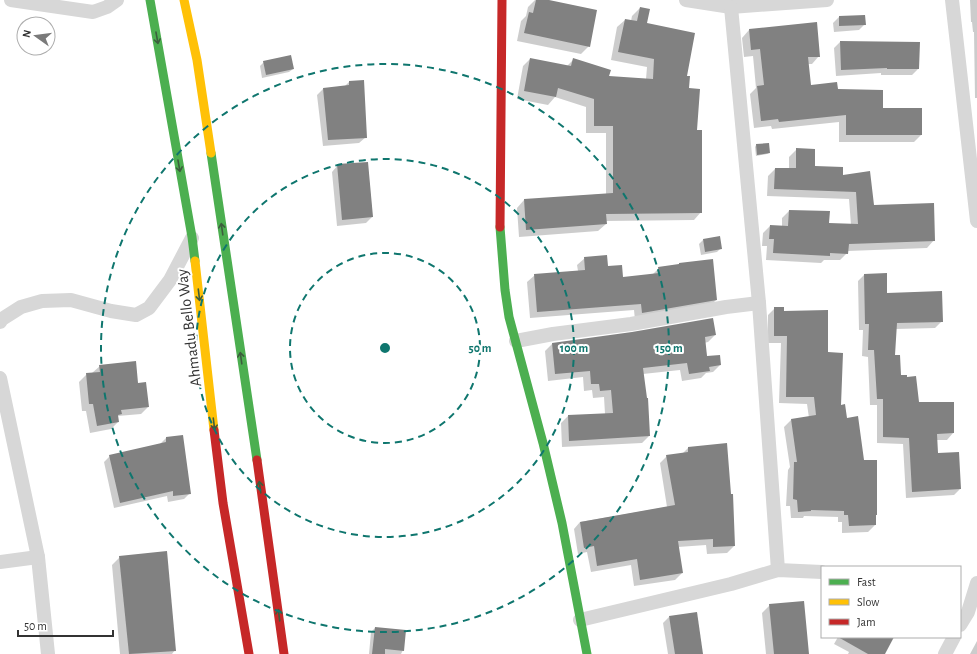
<svg xmlns="http://www.w3.org/2000/svg" width="977" height="654" font-family="'Alegreya Sans',sans-serif">
<style>
.shadow{fill:#0003}
.building{fill:#818181}
.lines{fill:none;stroke-linecap:round;stroke-linejoin:round}
.street{stroke:#d7d7d7;stroke-width:14}
.fast{stroke:#4caf50;stroke-width:9}
.slow{stroke:#ffc107;stroke-width:9}
.jam{stroke:#c62828;stroke-width:9}
.oneway{stroke:#3c5e3d}
.ring{fill:none;stroke:#0f766e;stroke-width:2;stroke-dasharray:7 5}
.labels{text-anchor:middle;stroke-width:4;stroke-linejoin:round;paint-order:stroke}
.street-label{font-size:16px;fill:#333;stroke:#fff}
.centre{fill:#0f766e;stroke:#fff;stroke-width:2}
.ring-label{font-size:12px;text-anchor:middle;font-weight:bold;fill:#0f766e;stroke:#fff;stroke-width:4;stroke-linejoin:round;paint-order:stroke}
</style>
<rect width="100%" height="100%" fill="#fff"/>
<g class="shadow">
<path d="M535,0H544L589,46L581,54L517,41L521,21L526,16L528,7Z"/>
<path d="M970,0H977V98H975L974,32H973L972,22H971Z"/>
<path d="M640,8L646,24L686,77L696,131L701,212L694,220L606,221V224L598,231L519,237L517,208L524,200L606,194V133H586V107L555,97L548,105L517,99L523,66L530,59L567,66L574,59L608,77L646,79L647,67L611,60L617,27L625,20L631,21L632,16Z"/>
<path d="M839,17L865,24L859,30L834,32L833,23Z"/>
<path d="M749,30L819,56L812,64H808L810,86L837,90L882,109L921,135L914,142H839V122L772,129L771,126L754,128L750,94L756,88L753,56L744,57L742,38Z"/>
<path d="M840,42L918,69L912,75H881V73L836,76L834,48Z"/>
<path d="M264,62L293,69L289,72L262,78L260,66Z"/>
<path d="M349,82L366,137L359,143L323,146L317,95L323,89L345,86Z"/>
<path d="M756,145L769,153L767,154L756,156L755,147Z"/>
<path d="M797,149L814,167L842,176L874,206L934,240L927,248L848,251L847,253L840,260H824L821,263L766,260L767,246H762L763,233L770,226L782,227V218L789,211L828,224L851,225L849,199L767,196L768,176L775,169H789V157Z"/>
<path d="M338,165L372,217L366,223L337,226L332,172Z"/>
<path d="M703,240L721,248L717,252L701,255L699,244Z"/>
<path d="M585,258L607,267L622,278L652,275L659,268L716,300L709,307L635,320L634,310L530,318L527,282L535,275L578,271L577,265Z"/>
<path d="M864,275L886,294L942,321L935,328L896,329L894,356L900,376L918,403L953,433L947,440H936L937,454L960,489L954,495L906,498L903,444L877,443V405H870L868,357L862,356L863,330H859L858,281Z"/>
<path d="M775,308L783,312L827,353L840,406L864,461L875,516V525L868,532L842,533V522H838V517L804,516L803,518H791L790,506H786L788,470L790,467L784,427L791,420L809,418L807,404L779,403L781,343H768V315Z"/>
<path d="M715,335L708,342L704,343L707,357L720,365L713,372L706,373L701,378L682,381L680,370L643,374L649,436L642,443L562,447L561,423L568,416L605,414L604,397L593,398L592,390L584,391L583,377L548,381L545,351L552,344Z"/>
<path d="M100,366L148,407L141,414L118,416L117,417L118,422L111,429L90,433L86,411H82L79,382L87,374L92,373Z"/>
<path d="M166,438L190,493L184,499L168,502L167,496L114,508L104,462L110,456L160,444Z"/>
<path d="M688,448L734,546L727,553L707,554L706,545L678,547L682,573L675,580L634,586L631,565L591,572L587,552L578,554L574,529L580,522L667,507L660,463L667,456L682,454Z"/>
<path d="M120,557L175,650L172,654H120L112,565Z"/>
<path d="M770,605L808,654H766L762,613Z"/>
<path d="M669,617L702,654H668L663,623Z"/>
<path d="M375,628L403,650L401,654H369L371,632Z"/>
<path d="M838,637H893L883,654H848L849,652L834,644Z"/>
<path d="M977,641V654H970Z"/>
</g>
<g class="building">
<path d="M536,0H549L597,10L590,47L524,33L529,12L533,13Z"/>
<path d="M640,7L650,9L647,23L695,33L687,76H690L689,88L700,89L697,130H702V213L606,214L607,224L526,230L524,199L613,193V126H594V99L558,88L556,97L524,91L530,58L571,66L573,58L611,70L609,76L653,79L654,59L618,52L625,19L637,21Z"/>
<path d="M865,15L866,25L839,26V16Z"/>
<path d="M817,22L820,57H808L811,85L837,82L838,89L883,90V108H922V135H846V115L779,122L778,119L761,121L757,86L764,85L760,49L751,50L749,29Z"/>
<path d="M840,41L920,42L919,69H887V68L841,70Z"/>
<path d="M291,55L294,69L266,75L263,61Z"/>
<path d="M364,80L367,138L328,140L323,88L349,85V81Z"/>
<path d="M769,143L770,153L757,155L756,144Z"/>
<path d="M796,148L815,149V166L843,167V175L870,171L874,205L934,203L935,241L849,244L848,254L830,253V256L773,253L774,239H769L770,225L788,226L789,210L830,211L829,223L858,224L856,192L774,189L775,168H796Z"/>
<path d="M368,162L373,217L342,220L337,164Z"/>
<path d="M720,236L722,249L705,252L703,239Z"/>
<path d="M607,255L608,266L622,265L623,277L659,273L658,267L679,264V263L713,259L717,300L642,313L641,304L537,312L534,274L585,270L584,257Z"/>
<path d="M887,273V293L942,291L943,322L897,323L895,355H900L901,375H907V377L916,376L919,402H954V433L937,434L938,453L959,452L961,489L912,492L909,438L883,437V399H877L874,350H868L869,324H865L864,274Z"/>
<path d="M774,307H784V311L828,310V352L843,353L841,405L845,404L847,418L858,416L864,460H877V515H876V525L849,526L848,515H844V511L811,510V511L798,512L797,500L793,499L794,462H797L791,419L816,415L814,397H786L787,336H774Z"/>
<path d="M713,318L716,335L705,337L707,356L720,355L721,365L709,367L710,371L689,374L687,363L643,368L647,398H648L650,436L569,441L568,415L613,413L611,390L600,391L599,384H591L590,371L555,374L552,343L632,332Z"/>
<path d="M136,361L138,383L146,382L149,407L121,410L122,414L118,415L119,422L97,426L93,404H89L86,373L100,372L99,365Z"/>
<path d="M183,435L191,494L173,496V491L120,503L109,455L166,442V437Z"/>
<path d="M727,443L731,494H733L735,546L713,547V539L678,541L683,573L640,580L637,559L597,566L594,546L584,548L580,522L675,505L666,455L688,452V447Z"/>
<path d="M167,551L176,651L129,654L119,556Z"/>
<path d="M804,601L809,654H774L769,604Z"/>
<path d="M697,612L703,654H675L669,616Z"/>
<path d="M375,627L406,630L404,651L385,649V654H372Z"/>
<path d="M838,637H894L885,654H868Z"/>
</g>
<g class="lines">
<g class="street">
<path d="M11,0L93,12L107,7L117,0"/>
<path d="M686,0L731,7L827,0"/>
<path d="M952,0L977,221"/>
<path d="M731,7L759,303L778,570"/>
<path d="M0,322L2,319L21,307L42,301L71,300L111,311L136,315L149,308L170,280L192,238"/>
<path d="M516,341L553,334L631,324L726,307L759,303"/>
<path d="M0,378L38,557L48,654"/>
<path d="M0,562L38,557"/>
<path d="M580,620L731,584L778,570L822,572"/>
<path d="M960,625L968,612L977,583"/>
<path d="M945,654L954,637"/>
</g>
<g class="fast">
<path d="M150,0L192,237L195,261"/>
<path d="M211,153L257,460"/>
<path d="M500,227L505,290L509,317L543,443L562,523L587,654"/>
</g>
<g class="slow">
<path d="M184,0L197,60L211,153"/>
<path d="M195,261L214,430"/>
</g>
<g class="jam">
<path d="M500,227L502,0"/>
<path d="M214,430L223,503L249,654"/>
<path d="M257,460L284,654"/>
</g>
</g>
<defs><path id="oneway-shaft" d="M-6 0H5M1.5-3L5.5 0L1.5 3" fill="none" stroke-width="1.6" stroke-linecap="round" stroke-linejoin="round"/></defs>
<g class="oneway">
<use href="#oneway-shaft" transform="translate(157 38) rotate(80)"/>
<use href="#oneway-shaft" transform="translate(179 166) rotate(80)"/>
<use href="#oneway-shaft" transform="translate(222 229) rotate(-98)"/>
<use href="#oneway-shaft" transform="translate(199 295) rotate(83)"/>
<use href="#oneway-shaft" transform="translate(241 358) rotate(-98)"/>
<use href="#oneway-shaft" transform="translate(214 424) rotate(83)"/>
<use href="#oneway-shaft" transform="translate(260 487) rotate(-98)"/>
<use href="#oneway-shaft" transform="translate(279 615) rotate(-97)"/>
</g>
<g class="ring">
<circle cx="385" cy="348" r="95"/>
<circle cx="385" cy="348" r="189"/>
<circle cx="385" cy="348" r="284"/>
</g>
<g class="labels">
<g class="street-label">
<text transform="translate(188 328) rotate(-97)" y="6">Ahmadu Bello Way</text>
</g>
</g>
<circle cx="385" cy="348" r="6" class="centre"/>
<g class="ring-label">
<text x="480" y="352">50 m</text>
<text x="574" y="352">100 m</text>
<text x="669" y="352">150 m</text>
</g>
<rect x="821" y="566" width="140" height="72" fill="#ffffff" stroke="#adadad"/>
<rect x="829" y="579" width="20" height="6" fill="#4caf50" stroke="#adadad"/>
<text x="857" y="586" font-size="12" fill="#333333">Fast</text>
<rect x="829" y="599" width="20" height="6" fill="#ffc107" stroke="#adadad"/>
<text x="857" y="606" font-size="12" fill="#333333">Slow</text>
<rect x="829" y="619" width="20" height="6" fill="#c62828" stroke="#adadad"/>
<text x="857" y="626" font-size="12" fill="#333333">Jam</text>
<g transform="translate(36 36) rotate(284)"><circle r="19" fill="#ffffff" stroke="#adadad"/>
<path d="M0-3L7 15L0 10L-7 15Z" fill="#7a7a7a"/>
<text y="-6" font-size="11" font-weight="bold" text-anchor="middle" fill="#333333">N</text>
</g>
<path d="M18 630v6h95v-6" fill="none" stroke="#333333" stroke-width="2"/>
<text x="24" y="630" font-size="12" fill="#333333" stroke="#ffffff" stroke-width="3" paint-order="stroke">50 m</text>
</svg>
